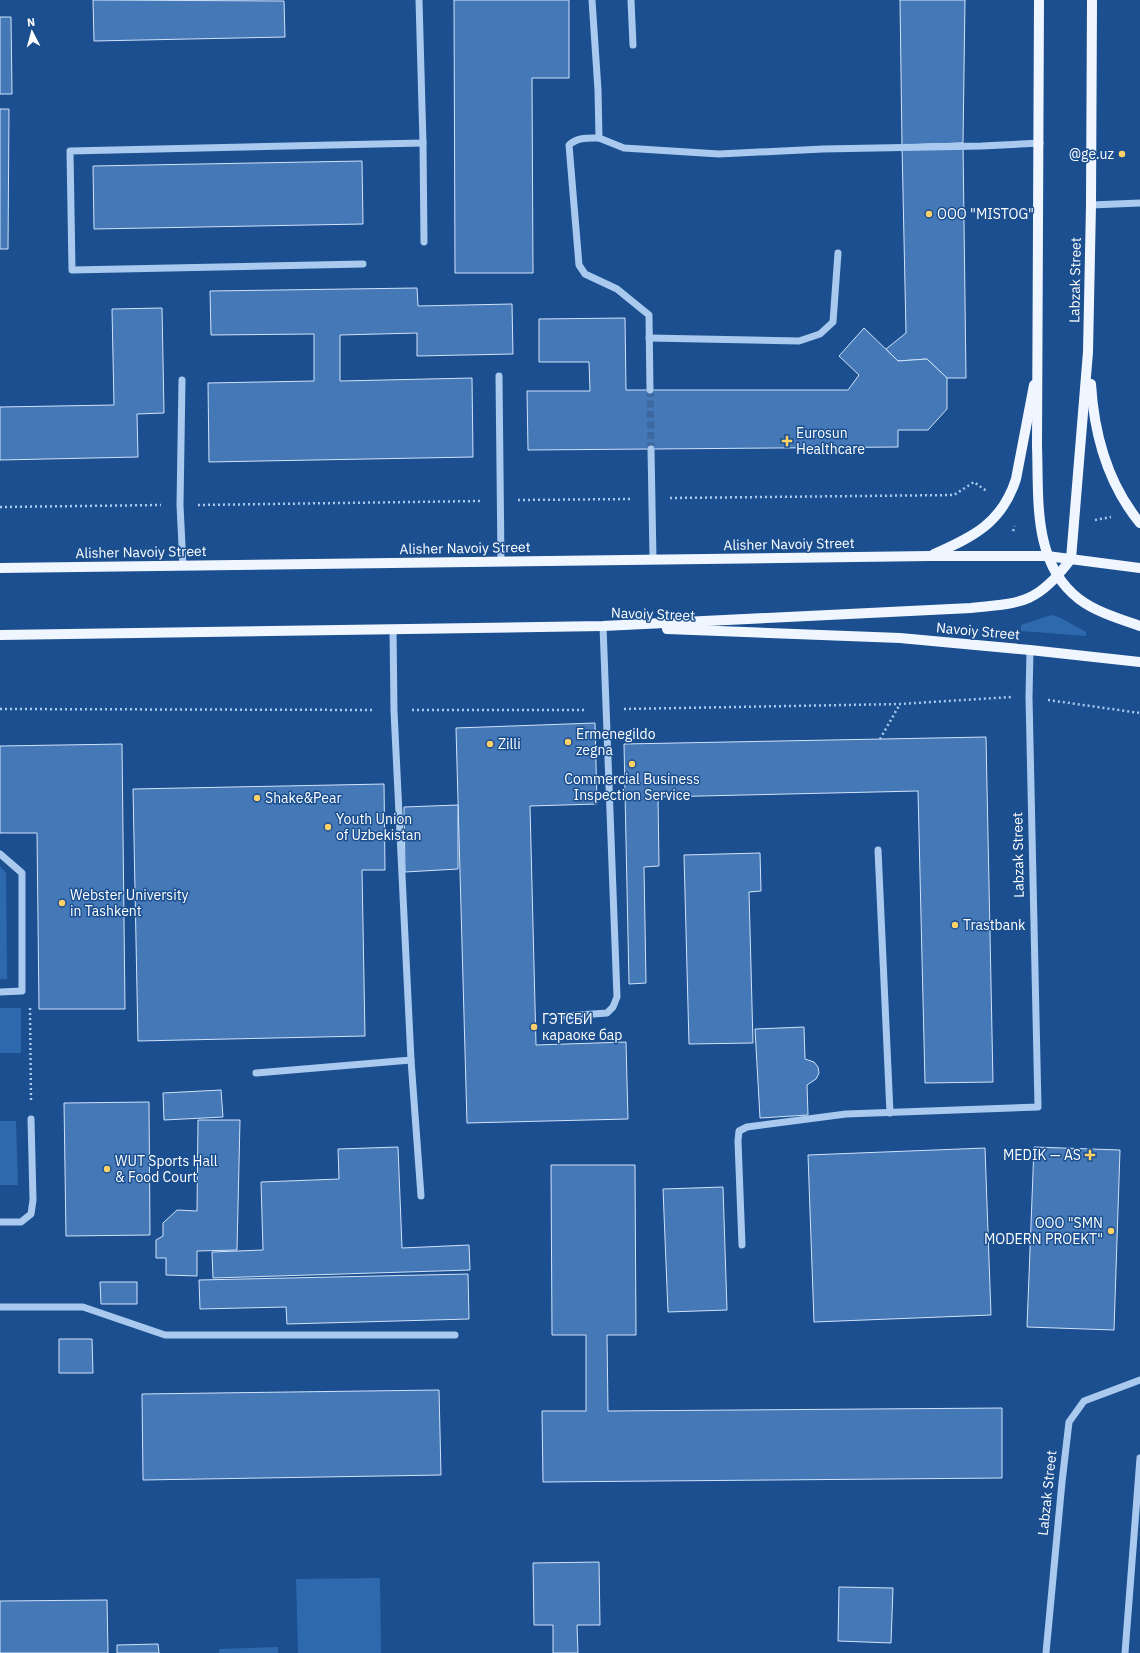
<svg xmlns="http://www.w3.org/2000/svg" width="1140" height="1653" font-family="'IBM Plex Sans',sans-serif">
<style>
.green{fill:#2e69ad}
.building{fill:#4478b7;stroke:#cfe3fa}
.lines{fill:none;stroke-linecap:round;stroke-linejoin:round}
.minor-tunnel{stroke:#3d69a0;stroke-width:7;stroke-dasharray:7 3.5;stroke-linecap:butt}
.path{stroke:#a9c9ee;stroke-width:2.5;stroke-dasharray:2 3;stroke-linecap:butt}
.minor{stroke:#a9c9ee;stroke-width:7}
.major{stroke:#f0f6ff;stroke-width:10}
.poi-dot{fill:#ffd166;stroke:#1b4f8f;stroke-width:1.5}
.labels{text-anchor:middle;stroke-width:3;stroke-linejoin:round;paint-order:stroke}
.poi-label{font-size:14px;fill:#fff;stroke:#1b4f8f;text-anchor:start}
.street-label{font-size:14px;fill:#fff;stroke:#1b4f8f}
</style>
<rect width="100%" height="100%" fill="#1b4f8f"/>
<g class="green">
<path d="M1051,615L1059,617L1086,632V636L1021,631V625Z"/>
<path d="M0,866L6,873L7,979H0Z"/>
<rect x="0" y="1008" width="21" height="45"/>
<path d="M0,1121H16L18,1185H0Z"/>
<path d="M380,1578L381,1653H298L296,1579Z"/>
<path d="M278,1647V1653H219V1649Z"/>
</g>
<g class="building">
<path d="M93,0L284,1L285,37L94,41Z"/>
<path d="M454,0H569V78H532L533,273H455Z"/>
<path d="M900,0H965L963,143L902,145Z"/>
<path d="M0,17H11L12,94H0Z"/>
<path d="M0,109H9L8,249H0Z"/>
<path d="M963,143L966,378H947L927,359L898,361L886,349L906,333L902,145Z"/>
<path d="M362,161L363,224L94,229L93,166Z"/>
<path d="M417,288L418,306L512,304L513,354L417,356V333L340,335V381L472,378L473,457L209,462L208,383L314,381V334L211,335L210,291Z"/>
<path d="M162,308L164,413L137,414L138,457L0,460V407L114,405L112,309Z"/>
<path d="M625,318L626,390H848L859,375L839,356L864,328L898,361L927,359L947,378V409L928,430H898V447L528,450L527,391H590L589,362H539V319Z"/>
<path d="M595,723L597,804L530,806L536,1045L626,1042L628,1119L467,1123L456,728Z"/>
<path d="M986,737L993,1082L925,1083L918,791L658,797L659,866L644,867L646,983L629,984L624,744Z"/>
<path d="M122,744L125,1009H39L37,833H0V746Z"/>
<path d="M384,784L385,870H362L365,1036L138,1041L133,789Z"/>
<path d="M458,805V869L405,872L404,807Z"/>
<path d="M760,853L761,891L749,892L753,1043L689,1044L684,855Z"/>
<path d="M804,1027L805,1059L814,1062L818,1067L819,1073L816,1079L807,1085L808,1115L760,1118L755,1029Z"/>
<path d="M221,1090L223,1117L164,1120L163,1093Z"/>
<path d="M149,1102L150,1235L66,1236L64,1103Z"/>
<path d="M198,1120H240L237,1250L197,1251V1276L166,1275V1258H156V1240L163,1236V1223L177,1210L197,1211Z"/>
<path d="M398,1147L402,1248L469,1245L470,1270L213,1278L212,1252L263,1250L261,1182L339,1179L338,1149Z"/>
<path d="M1034,1147L1120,1150L1114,1330L1027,1327Z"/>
<path d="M985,1148L991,1315L814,1322L808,1155Z"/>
<path d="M551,1165H635L636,1335H607L608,1411L1002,1408V1478L543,1482L542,1411H586V1335H552Z"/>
<path d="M723,1187L727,1310L668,1312L663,1189Z"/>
<path d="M468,1274L469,1319L287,1324L286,1307L200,1309L199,1280Z"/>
<path d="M100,1282H137V1304H101Z"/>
<path d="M59,1339H92L93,1373H59Z"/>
<path d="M439,1390L441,1475L143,1480L142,1394Z"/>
<path d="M599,1562L600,1625H577L578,1653H553V1625H534L533,1563Z"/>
<path d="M839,1587L893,1588L891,1643L838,1641Z"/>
<path d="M107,1600L108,1653H0V1601Z"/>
<path d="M158,1644L159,1653H117V1645Z"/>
</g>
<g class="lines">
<path class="minor-tunnel" d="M650,390L651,449"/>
<g class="path">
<path d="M670,498L954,495L974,482L988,492"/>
<path d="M518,500L633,499"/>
<path d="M198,505L481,501"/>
<path d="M0,507L161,505"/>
<path d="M1095,520L1111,517"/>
<path d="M1013,531L1015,526"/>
<path d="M1048,700L1140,713"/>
<path d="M0,709L375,710"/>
<path d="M624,709L900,704L1011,697"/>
<path d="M412,710H587"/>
<path d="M880,739L900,704"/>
<path d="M30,1008L31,1101"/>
</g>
<g class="minor">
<path d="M419,0L423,143L424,242"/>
<path d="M592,0L598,90L599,138L624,148L719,154L823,149L982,146L1040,143"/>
<path d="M631,0L633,45"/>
<path d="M599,138C588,138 578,137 569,145L579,265L585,274L617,289L649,315L650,390"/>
<path d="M1091,205L1140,203"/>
<path d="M363,264L72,270L70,151L423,143"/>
<path d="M649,338L799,341L820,334L833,322L838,253"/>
<path d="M499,376L501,562"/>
<path d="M182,380L180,505L183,566"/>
<path d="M651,449L653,559"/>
<path d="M878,850L890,1113"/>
<path d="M0,854L22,873V991L0,992"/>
<path d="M565,1016L607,1013L613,1007L617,997L603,626"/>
<path d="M411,1060L421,1196"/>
<path d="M256,1073L411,1060L394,711L393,629"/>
<path d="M0,1222H21L31,1214L33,1200L31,1119"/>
<path d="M742,1245L738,1141L739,1131L747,1127L846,1114L1038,1107L1029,697L1030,650"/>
<path d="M0,1307H83L165,1335H455"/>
<path d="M1046,1653L1062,1482L1069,1422L1084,1401L1140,1380"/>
<path d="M1125,1653L1140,1458"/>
</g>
<g class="major">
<path d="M1039,0L1037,446C1039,498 1032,563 1079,599C1096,612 1120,619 1140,626"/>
<path d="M1091,384C1094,433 1108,484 1140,523"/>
<path d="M934,554C973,537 1002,523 1016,479L1034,385"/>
<path d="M1071,559L1088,352L1091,205L1092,0"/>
<path d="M0,568L930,556H1047L1140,568"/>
<path d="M667,629L900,638L1030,650L1140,662"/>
<path d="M0,635L603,626L971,608C1024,603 1037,603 1071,559"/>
</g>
</g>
<g class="poi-dot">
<circle cx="1122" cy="154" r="4"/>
<circle cx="929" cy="214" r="4"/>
<path d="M785 435h4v4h4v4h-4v4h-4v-4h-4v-4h4z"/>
<circle cx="568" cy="742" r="4"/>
<circle cx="490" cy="744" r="4"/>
<circle cx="632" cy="764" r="4"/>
<circle cx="257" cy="798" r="4"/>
<circle cx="328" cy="827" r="4"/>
<circle cx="62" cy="903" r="4"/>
<circle cx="955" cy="925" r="4"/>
<circle cx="534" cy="1027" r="4"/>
<path d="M1088 1149h4v4h4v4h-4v4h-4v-4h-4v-4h4z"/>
<circle cx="107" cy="1169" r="4"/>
<circle cx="1111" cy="1231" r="4"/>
</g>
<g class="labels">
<g class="poi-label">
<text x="1114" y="159" text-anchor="end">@ge.uz</text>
<text x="937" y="219">ООО "MISTOG"</text>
<text x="796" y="438">Eurosun<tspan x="796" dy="16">Healthcare</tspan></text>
<text x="576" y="739">Ermenegildo<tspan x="576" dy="16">zegna</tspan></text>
<text x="498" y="749">Zilli</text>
<text x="632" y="784" text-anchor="middle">Commercial Business<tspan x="632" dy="16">Inspection Service</tspan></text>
<text x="265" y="803">Shake&amp;Pear</text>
<text x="336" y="824">Youth Union<tspan x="336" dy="16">of Uzbekistan</tspan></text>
<text x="70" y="900">Webster University<tspan x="70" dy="16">in Tashkent</tspan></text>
<text x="963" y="930">Trastbank</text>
<text x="542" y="1024">ГЭТСБИ<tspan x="542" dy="16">караоке бар</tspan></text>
<text x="1081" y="1160" text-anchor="end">MEDIK — AS</text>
<text x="115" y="1166">WUT Sports Hall<tspan x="115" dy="16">&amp; Food Court</tspan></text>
<text x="1103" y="1228" text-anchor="end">OOO "SMN<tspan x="1103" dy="16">MODERN PROEKT"</tspan></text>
</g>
<g class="street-label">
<text transform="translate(1075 280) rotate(-89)" y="5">Labzak Street</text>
<text transform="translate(789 544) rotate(-1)" y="5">Alisher Navoiy Street</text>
<text transform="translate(465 548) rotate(-1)" y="5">Alisher Navoiy Street</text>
<text transform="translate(141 552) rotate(-1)" y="5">Alisher Navoiy Street</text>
<text transform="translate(653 614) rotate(2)" y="5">Navoiy Street</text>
<text transform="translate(978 631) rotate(5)" y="5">Navoiy Street</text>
<text transform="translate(1018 855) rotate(-91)" y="5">Labzak Street</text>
<text transform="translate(1047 1493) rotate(-84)" y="5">Labzak Street</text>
</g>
</g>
<g transform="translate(32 32) rotate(354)" stroke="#1b4f8f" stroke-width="3" paint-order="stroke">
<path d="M0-3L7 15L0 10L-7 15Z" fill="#ffffff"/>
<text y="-6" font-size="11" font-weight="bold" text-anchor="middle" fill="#ffffff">N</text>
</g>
</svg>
